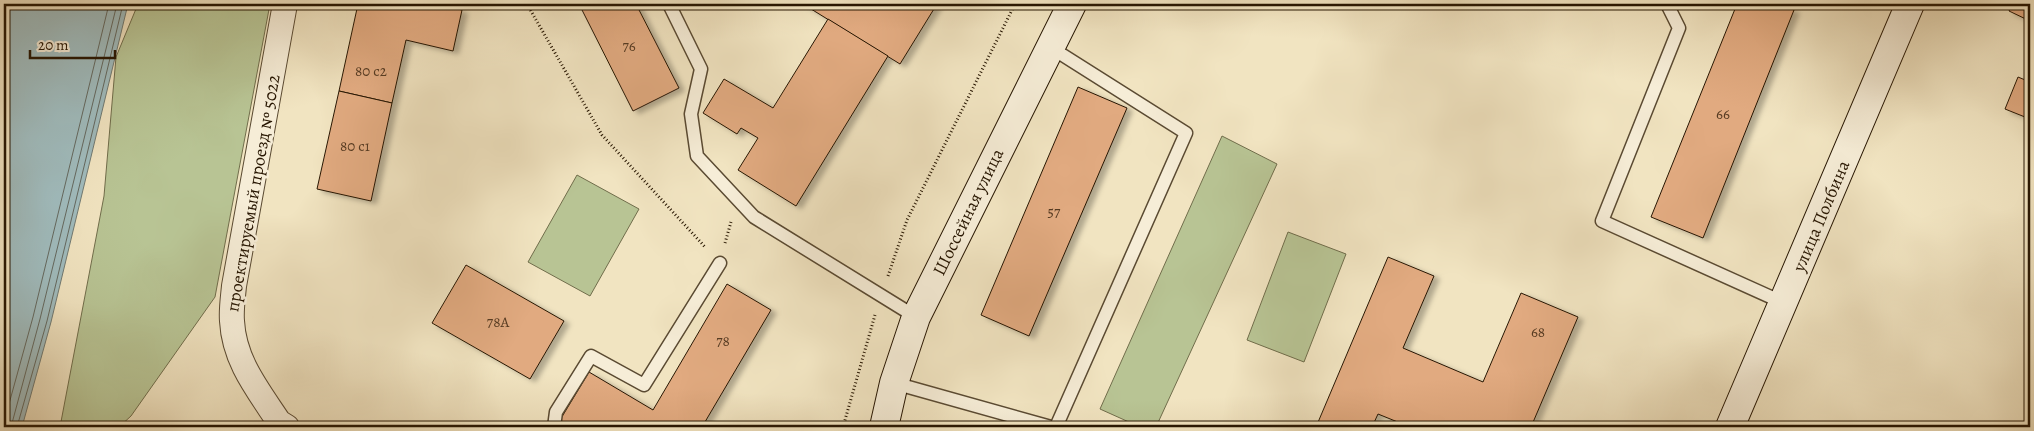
<svg xmlns="http://www.w3.org/2000/svg" width="2034" height="431" font-family="Alegreya,serif">
<style>
.green{fill:#b8c494;stroke:#706d4b}
.water{fill:#a0bcbe;stroke:#707a73}
.lines{fill:none;stroke-linecap:round;stroke-linejoin:round}
.shore{stroke:#646960;stroke-width:1}
.building{fill:#e1aa80;stroke:#271602;filter:url(#shadow)}
.service-casing{stroke:#5a4a32;stroke-width:15}
.minor-casing{stroke:#5a4a32;stroke-width:26}
.secondary-casing{stroke:#271602;stroke-width:30}
.path{stroke:#271602;stroke-width:3;stroke-dasharray:1 2.5;stroke-linecap:butt}
.service{stroke:#f6edd7;stroke-width:12}
.minor{stroke:#f6edd7;stroke-width:24}
.secondary{stroke:#f6edd7;stroke-width:28}
.labels{text-anchor:middle;stroke-width:5;stroke-linejoin:round;paint-order:stroke}
.number-label{font-size:15px;fill:#563b22}
.street-label{font-size:18px;fill:#271602;stroke:#f6edd7}
</style>
<defs>
<filter id="shadow"><feDropShadow dx="5.5" dy="3" stdDeviation="2.5" flood-color="#0004"/></filter>
</defs>
<rect width="100%" height="100%" fill="#f1e4c1"/>
<filter id="stains"><feTurbulence type="fractalNoise" baseFrequency=".004" numOctaves="4"/><feColorMatrix values="0 0 0 0 .2 0 0 0 0 .09 0 0 0 0 .02 0 0 0 .5 -.17"/></filter>
<radialGradient id="worn" r=".72"><stop offset=".6" stop-color="#630" stop-opacity="0"/><stop offset="1" stop-color="#630" stop-opacity=".3"/></radialGradient>
<g class="green">
<path d="M138,4H270L215,297L131,416L119,427H60L104,196L116,57Z"/>
<path d="M1222,136L1277,164L1156,427H1140L1100,409Z"/>
<path d="M577,175L639,209L590,296L528,262Z"/>
<path d="M1288,232L1346,254L1304,362L1247,340Z"/>
</g>
<path class="water" d="M4,4H128L51,322L22,427H4Z"/>
<g class="lines">
<g class="shore">
<path d="M4,422L33,317L109,4"/>
<path d="M11,427L40,319L117,4"/>
<path d="M17,427L47,321L123,4"/>
</g>
</g>
<g class="building">
<path d="M358,4H433L462,10L453,51L406,40L392,103L339,91Z"/>
<path d="M579,4H636L679,88L633,111Z"/>
<path d="M803,4H937L900,64Z"/>
<path d="M1737,4H1778L1794,10L1703,238L1651,217Z"/>
<path d="M2012,4H2030V21L2009,11Z"/>
<path d="M828,19L888,56L796,206L738,170L758,138L741,128L737,134L703,113L724,79L773,108Z"/>
<path d="M2018,77L2030,82V119L2005,109Z"/>
<path d="M1078,87L1127,108L1029,336L981,315Z"/>
<path d="M339,91L392,103L371,201L317,189Z"/>
<path d="M1388,257L1434,276L1403,348L1483,382L1521,293L1578,317L1531,427H1410L1378,414L1372,427H1316Z"/>
<path d="M466,265L564,321L530,379L432,323Z"/>
<path d="M727,284L771,310L702,427H560L557,425L589,372L653,410Z"/>
</g>
<g class="lines">
<defs>
<g id="service">
<path d="M669,4L701,69L691,114L697,156L754,217L916,317"/>
<path d="M1667,4L1679,28L1602,221L1784,303"/>
<path d="M1050,47L1186,133L1056,427"/>
<path d="M894,383L1051,427"/>
<path d="M554,427L556,412L591,356L644,385L720,263"/>
</g>
<path id="minor" d="M285,4L234,286C233,297 231,310 232,321C234,361 258,390 279,422L287,427"/>
<g id="secondary">
<path d="M884,427L894,383L916,317L1072,4"/>
<path d="M1730,427L1910,4"/>
</g>
</defs>
<use href="#service" class="service-casing"/>
<use href="#minor" class="minor-casing"/>
<use href="#secondary" class="secondary-casing"/>
<g class="path">
<path d="M527,4L602,135L706,248"/>
<path d="M725,243L731,222"/>
<path d="M888,276L907,220L1015,4"/>
<path d="M843,427L875,315"/>
</g>
<use href="#service" class="service"/>
<use href="#minor" class="minor"/>
<use href="#secondary" class="secondary"/>
</g>
<g class="labels">
<g class="number-label">
<text x="629" y="51">76</text>
<text x="371" y="76">80 с2</text>
<text x="1723" y="119">66</text>
<text x="355" y="151">80 с1</text>
<text x="1054" y="217">57</text>
<text x="498" y="327">78А</text>
<text x="1538" y="337">68</text>
<text x="723" y="346">78</text>
</g>
<g class="street-label">
<text transform="translate(253 193) rotate(-80)" y="6">проектируемый проезд № 5022</text>
<text transform="translate(968 212) rotate(-64)" y="6">Шоссейная улица</text>
<text transform="translate(1821 216) rotate(-67)" y="6">улица Полбина</text>
</g>
</g>
<rect width="2034" height="431" fill="none" stroke="#f1e4c1" stroke-width="20"/>
<rect x="5" y="5" width="2024" height="421" fill="none" stroke="#271602" stroke-width="2.5"/>
<rect x="10" y="10" width="2014" height="411" fill="none" stroke="#271602"/>
<path d="M30 50v8h85v-8" fill="none" stroke="#271602" stroke-width="2.5"/>
<text x="38" y="50" font-size="15" fill="#271602" stroke="#f6edd7" stroke-width="4" paint-order="stroke">20 m</text>
<rect width="100%" height="100%" filter="url(#stains)"/>
<rect width="100%" height="100%" fill="url(#worn)"/>
</svg>
